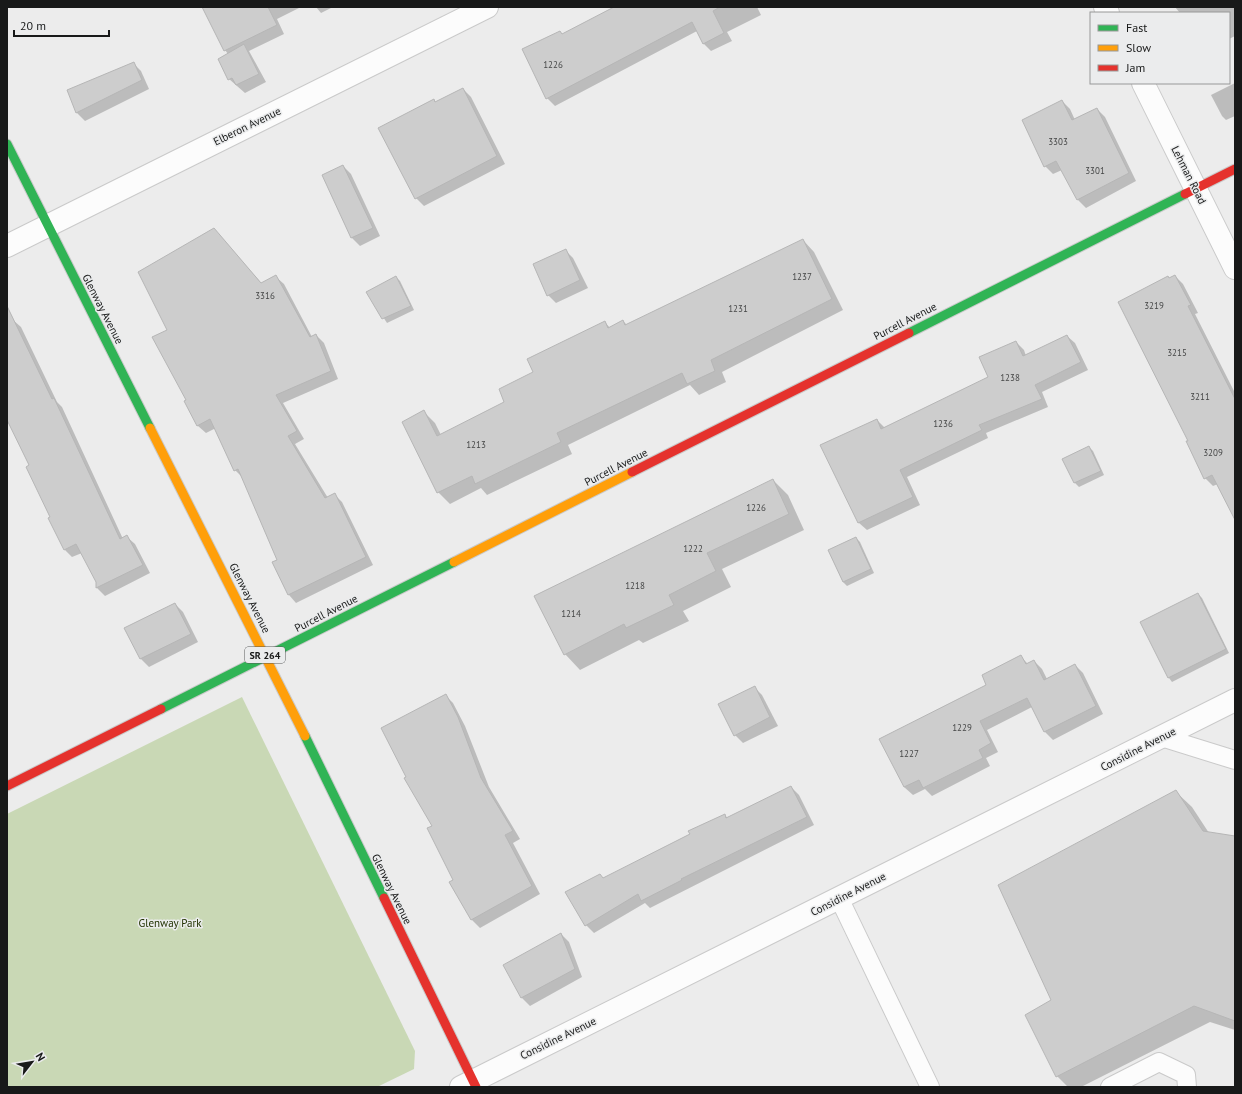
<svg xmlns="http://www.w3.org/2000/svg" width="1242" height="1094" font-family="'PT Sans',sans-serif">
<style>
.green{fill:#c9d8b5}
.shadow{fill:#0003}
.building{fill:#cdcdcd;stroke:#b6b6b6}
.lines{fill:none;stroke-linecap:round;stroke-linejoin:round}
.lane-casing{stroke:#cacaca;stroke-width:20}
.street-casing{stroke:#cacaca;stroke-width:24}
.fast-casing{stroke:#cacaca;stroke-width:11}
.slow-casing{stroke:#cacaca;stroke-width:11}
.jam-casing{stroke:#cacaca;stroke-width:11}
.lane{stroke:#fcfcfc;stroke-width:18}
.street{stroke:#fcfcfc;stroke-width:22}
.fast{stroke:#30b455;stroke-width:9}
.slow{stroke:#ff9f0a;stroke-width:9}
.jam{stroke:#e5322d;stroke-width:9}
.labels{text-anchor:middle;stroke-width:3;stroke-linejoin:round;paint-order:stroke}
.number-label{font-size:9px;fill:#454646}
.shield{fill:#ebeced;stroke:#575859;stroke-width:1}
.shield-label{font-size:10px;font-weight:bold;fill:#181919}
.street-label{font-size:11px;fill:#181919;stroke:#ebeced}
.park-label{font-size:11px;fill:#213201;stroke:#ebeced}
</style>
<rect width="100%" height="100%" fill="#ececec"/>
<path class="green" d="M242,697L415,1051L414,1069L377,1087H7V814Z"/>
<g class="shadow">
<path d="M203,7H301L277,19L284,34L249,51L266,82L245,93L229,79L228,54L225,50Z"/>
<path d="M316,7H333L321,13Z"/>
<path d="M616,7H757L761,15L727,32L732,41L711,51L703,43L697,31L555,106L547,98L560,32L563,35Z"/>
<path d="M1175,7H1235V36L1229,39V13H1180Z"/>
<path d="M133,63L141,71L149,89L85,121L77,113L69,91Z"/>
<path d="M1235,83V116L1226,120L1222,116L1211,95Z"/>
<path d="M463,89L471,97L505,164L424,206L416,198L434,100L436,103Z"/>
<path d="M1062,101L1070,109L1075,120L1097,109L1105,117L1136,181L1086,208L1078,200L1062,170L1053,174L1045,166Z"/>
<path d="M343,166L351,174L380,236L360,246L352,238Z"/>
<path d="M214,229L262,284L276,277L284,284L312,337L316,335L324,343L338,379L283,403L304,439L295,444L328,498L335,495L342,502L373,565L296,603L289,595L273,563L279,560L242,477L235,470L216,428L206,433L198,426L186,401L187,400L168,330Z"/>
<path d="M803,240L814,252L843,310L722,372L726,382L699,395L690,385L568,445L572,454L487,495L481,488L450,504L438,492L403,422L424,412L435,423L441,435L506,402L534,372L605,322L610,328L623,321L627,325Z"/>
<path d="M565,250L573,258L588,288L556,303L548,295Z"/>
<path d="M1175,276L1183,284L1198,313L1195,314L1235,393V517L1218,484L1213,486L1205,478L1189,441L1168,277L1170,279Z"/>
<path d="M396,277L400,281L414,310L387,323L367,292Z"/>
<path d="M13,320L21,327L57,402L62,407L123,539L127,537L135,544L150,573L105,596L97,588V582L82,553L72,557L65,550L30,466L7,418V322Z"/>
<path d="M1067,336L1075,343L1088,370L1042,392L1048,407L986,433L988,438L907,477L920,505L867,530L859,523L821,445L877,420L885,428L989,378L1016,342L1024,350L1026,356Z"/>
<path d="M1089,447L1093,451L1104,475L1079,487L1075,483L1064,460Z"/>
<path d="M773,480L788,495L804,530L722,569L731,587L683,611L689,621L643,643L639,640L580,670L565,654Z"/>
<path d="M856,538L860,542L874,573L847,586L843,582L829,551Z"/>
<path d="M1198,594L1202,598L1229,653L1172,682L1169,678L1142,622Z"/>
<path d="M175,604L183,612L198,642L149,667L141,659L126,628Z"/>
<path d="M1021,657L1028,664L1034,661L1042,669L1047,679L1075,665L1083,673L1103,714L1053,740L1045,732L1032,707L987,730L998,752L986,758L990,766L932,796L925,789L913,795L904,787L881,739L988,685Z"/>
<path d="M754,687L762,695L778,726L743,743L735,735Z"/>
<path d="M445,695L453,703L465,726L489,787L520,839L513,843L540,894L480,928L472,920L450,883L455,880L434,826L408,777Z"/>
<path d="M791,787L799,795L814,825L650,908L645,903L594,933L586,925L604,879L691,835L724,815L728,818Z"/>
<path d="M1176,792L1192,807L1209,833L1235,837V1030L1210,1022L1081,1087H1068L1057,1076L1052,1000Z"/>
<path d="M561,934L569,942L582,977L530,1006L522,998L505,966Z"/>
</g>
<g class="building">
<path d="M202,7H268L277,25L224,51Z"/>
<path d="M614,7H720L713,11L724,33L703,44L692,22L546,99L522,49L560,31L562,34Z"/>
<path d="M244,44L259,74L236,85L232,78L228,80L218,59Z"/>
<path d="M134,62L142,80L76,113L67,90Z"/>
<path d="M463,88L497,156L415,199L378,128L434,99L435,102Z"/>
<path d="M1062,100L1072,120L1097,108L1129,173L1077,200L1056,161L1044,167L1022,120Z"/>
<path d="M343,165L373,228L351,238L322,175Z"/>
<path d="M214,228L261,283L276,275L310,337L316,334L331,371L276,395L297,431L288,436L325,498L335,493L366,557L288,595L272,562L277,560L238,469L234,471L210,419L197,426L184,401L186,400L152,337L167,330L138,272Z"/>
<path d="M803,239L832,299L711,360L715,371L687,384L682,373L557,433L561,442L475,484L472,476L437,493L402,422L424,410L437,436L504,402L499,389L533,372L527,359L605,321L608,328L623,320L625,325Z"/>
<path d="M566,249L580,280L547,296L533,264Z"/>
<path d="M1175,275L1191,305L1188,306L1235,399V520L1212,475L1204,479L1186,441H1188L1118,302L1168,276L1169,278Z"/>
<path d="M396,276L411,306L382,319L366,292Z"/>
<path d="M7,306L52,399L54,398L120,539L127,535L143,565L96,588V582L76,544L64,550L48,518L50,517L26,467L29,465L7,420Z"/>
<path d="M1067,335L1081,362L1035,385L1042,399L979,425L982,430L900,470L913,497L858,523L820,445L877,419L881,429L988,377L979,357L1016,341L1023,356Z"/>
<path d="M1089,446L1101,471L1074,483L1062,459Z"/>
<path d="M773,479L789,514L707,553L716,571L669,595L674,605L626,628L624,624L564,655L534,596Z"/>
<path d="M856,537L871,569L843,582L828,550Z"/>
<path d="M1198,593L1226,649L1168,678L1140,622Z"/>
<path d="M175,603L191,634L140,659L124,628Z"/>
<path d="M1021,655L1026,664L1034,660L1044,680L1075,664L1096,706L1044,732L1027,698L980,721L991,743L979,750L983,758L923,788L919,780L904,787L879,739L986,685L982,675Z"/>
<path d="M755,686L770,717L734,736L718,704Z"/>
<path d="M446,694L458,717L481,778L513,831L505,835L532,886L471,920L449,882L453,880L427,828L432,826L404,778L406,777L381,728Z"/>
<path d="M791,786L807,817L681,879L682,880L641,901L638,894L585,926L565,892L600,874L603,878L690,834L688,831L725,814L726,818Z"/>
<path d="M1176,790L1203,831L1235,836V1021L1194,1006L1056,1077L1025,1015L1051,1000L998,885Z"/>
<path d="M561,933L575,969L521,998L503,965Z"/>
</g>
<g class="lines">
<defs>
<g id="lane">
<path d="M1161,737L1235,760"/>
<path d="M839,898L930,1087"/>
<path d="M1110,1087L1159,1062L1186,1075L1187,1087"/>
</g>
<g id="street">
<path d="M1105,7L1108,13"/>
<path d="M1143,83L1235,268"/>
<path d="M7,246L487,7"/>
<path d="M461,1087L1235,700"/>
</g>
<g id="fast">
<path d="M7,144L150,428"/>
<path d="M909,333L1185,194"/>
<path d="M161,709L454,562"/>
<path d="M305,736L384,898"/>
</g>
<g id="slow">
<path d="M150,428L305,736"/>
<path d="M454,562L632,472"/>
</g>
<g id="jam">
<path d="M1185,194L1235,169"/>
<path d="M632,472L909,333"/>
<path d="M7,786L161,709"/>
<path d="M384,898L476,1087"/>
</g>
</defs>
<use href="#lane" class="lane-casing"/>
<use href="#street" class="street-casing"/>
<use href="#fast" class="fast-casing"/>
<use href="#slow" class="slow-casing"/>
<use href="#jam" class="jam-casing"/>
<use href="#lane" class="lane"/>
<use href="#street" class="street"/>
<use href="#fast" class="fast"/>
<use href="#slow" class="slow"/>
<use href="#jam" class="jam"/>
</g>
<g class="labels">
<g class="number-label">
<text x="553" y="68">1226</text>
<text x="1058" y="145">3303</text>
<text x="1095" y="174">3301</text>
<text x="802" y="280">1237</text>
<text x="265" y="299">3316</text>
<text x="1154" y="309">3219</text>
<text x="738" y="312">1231</text>
<text x="1177" y="356">3215</text>
<text x="1010" y="381">1238</text>
<text x="1200" y="400">3211</text>
<text x="943" y="427">1236</text>
<text x="476" y="448">1213</text>
<text x="1213" y="456">3209</text>
<text x="756" y="511">1226</text>
<text x="693" y="552">1222</text>
<text x="635" y="589">1218</text>
<text x="571" y="617">1214</text>
<text x="962" y="731">1229</text>
<text x="909" y="757">1227</text>
</g>
<rect class="shield" x="245" y="647" width="40" height="16" rx="3"/>
<g class="shield-label">
<text x="265" y="659">SR 264</text>
</g>
<g class="street-label">
<text transform="translate(247 126) rotate(-26)" y="4">Elberon Avenue</text>
<text transform="translate(1189 175) rotate(63)" y="4">Lehman Road</text>
<text transform="translate(103 309) rotate(63)" y="4">Glenway Avenue</text>
<text transform="translate(905 321) rotate(-27)" y="4">Purcell Avenue</text>
<text transform="translate(616 467) rotate(-27)" y="4">Purcell Avenue</text>
<text transform="translate(250 598) rotate(63)" y="4">Glenway Avenue</text>
<text transform="translate(326 613) rotate(-27)" y="4">Purcell Avenue</text>
<text transform="translate(1138 749) rotate(-27)" y="4">Considine Avenue</text>
<text transform="translate(392 889) rotate(64)" y="4">Glenway Avenue</text>
<text transform="translate(848 894) rotate(-27)" y="4">Considine Avenue</text>
<text transform="translate(558 1038) rotate(-26)" y="4">Considine Avenue</text>
</g>
<g class="park-label">
<text x="170" y="927">Glenway Park</text>
</g>
</g>
<rect width="1242" height="1094" fill="none" stroke="#181919" stroke-width="16"/>
<rect x="1090" y="12" width="140" height="72" fill="#ebeced" stroke="#979898"/>
<rect x="1098" y="25" width="20" height="6" fill="#30b455" stroke="#979898"/>
<text x="1126" y="32" font-size="12" fill="#181919">Fast</text>
<rect x="1098" y="45" width="20" height="6" fill="#ff9f0a" stroke="#979898"/>
<text x="1126" y="52" font-size="12" fill="#181919">Slow</text>
<rect x="1098" y="65" width="20" height="6" fill="#e5322d" stroke="#979898"/>
<text x="1126" y="72" font-size="12" fill="#181919">Jam</text>
<g transform="translate(32 1062) rotate(59)" stroke="#ebeced" stroke-width="3" paint-order="stroke">
<path d="M0-3L7 15L0 10L-7 15Z" fill="#181919"/>
<text y="-6" font-size="11" font-weight="bold" text-anchor="middle" fill="#181919">N</text>
</g>
<path d="M14 30v6h95v-6" fill="none" stroke="#181919" stroke-width="2"/>
<text x="20" y="30" font-size="12" fill="#181919" stroke="#ebeced" stroke-width="3" paint-order="stroke">20 m</text>
</svg>
